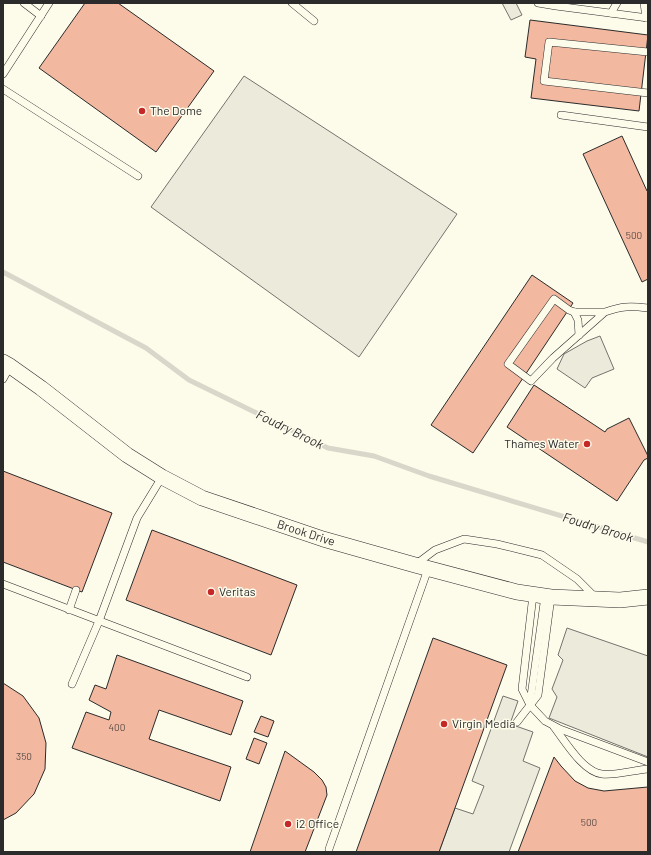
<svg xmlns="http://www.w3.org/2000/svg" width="651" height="855" font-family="Barlow,sans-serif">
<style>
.green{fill:#ecebdb;stroke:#74746e}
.parking{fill:#eceadb;stroke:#74746e}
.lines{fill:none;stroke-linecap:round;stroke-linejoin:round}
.stream{stroke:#d8d7c9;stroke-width:5}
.building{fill:#f2b8a0;stroke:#2b2b2b}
.lane-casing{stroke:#2b2b2b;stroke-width:8}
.street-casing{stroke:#2b2b2b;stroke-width:16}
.lane{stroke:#fdfbea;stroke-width:7}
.street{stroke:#fdfbea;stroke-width:15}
.poi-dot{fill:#c62828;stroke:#fdfbea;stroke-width:1.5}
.labels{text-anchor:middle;stroke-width:3;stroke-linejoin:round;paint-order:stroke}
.number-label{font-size:10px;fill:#5d4e48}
.poi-label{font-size:12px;fill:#2b2b2b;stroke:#fdfbea;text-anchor:start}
.street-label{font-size:12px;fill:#2b2b2b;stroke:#fdfbea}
.water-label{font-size:13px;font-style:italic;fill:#2b2b2b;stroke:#fdfbea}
</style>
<rect width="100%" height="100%" fill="#fdfbea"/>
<path class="green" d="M244,76L457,214L359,357L151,207Z"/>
<g class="parking">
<path d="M502,3H516L522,15L511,20Z"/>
<path d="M600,336L614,369L592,378L585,388L557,369L564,354L587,341Z"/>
<path d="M567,628L648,656V757L549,718L557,697L552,689L563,660L558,655Z"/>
<path d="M503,696L518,701L510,724L533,732L523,761L540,768L509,852H439L455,808L473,814L484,786L472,781Z"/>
</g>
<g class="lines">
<path class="stream" d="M3,272L146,348L189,380L328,448L374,456L429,476L648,542"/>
</g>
<g class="building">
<path d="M85,3H118L214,71L156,152L39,68Z"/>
<path d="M530,20L648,35L639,111L531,98L536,59L525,57Z"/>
<path d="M622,136L647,191H648V279L642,282L583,154Z"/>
<path d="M532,275L573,303L473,453L431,425Z"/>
<path d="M534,385L605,432L607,429L629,418L648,456V458L644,460L617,501L507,427Z"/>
<path d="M3,471L112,513L82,592L3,562Z"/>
<path d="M152,530L297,585L271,655L126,600Z"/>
<path d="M433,638L507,665L439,852H356Z"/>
<path d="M117,655L243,701L231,735L159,710L149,739L231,767L220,801L72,748L86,712L109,720L111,712L89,700L95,685L106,689Z"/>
<path d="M3,683L23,696L39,718L46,743L45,769L34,794L16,813L3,820Z"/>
<path d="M261,716L274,721L268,737L254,732Z"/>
<path d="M254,738L267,743L259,764L246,759Z"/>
<path d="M285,751L314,772L322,780L326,787L327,795L305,852H250Z"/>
<path d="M554,757L561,766L575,781L588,788L604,791L648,787V852H518Z"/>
</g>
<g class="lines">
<defs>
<g id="lane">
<path d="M24,3L41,16"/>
<path d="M292,3L314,21"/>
<path d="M538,3L556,6L648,18"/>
<path d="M644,3L646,18"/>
<path d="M611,13L617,3"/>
<path d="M648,52L549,42L544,81L648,93"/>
<path d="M3,74L49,3"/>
<path d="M3,89L138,176"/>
<path d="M561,115L648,127"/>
<path d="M574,312L578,320L579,335"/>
<path d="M605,312H574L569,310L554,299L508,364L531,381L553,358L605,312C622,306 630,306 648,308"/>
<path d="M3,379L10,366"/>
<path d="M415,565L435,550L464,539L497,544L542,555L577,579L595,597"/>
<path d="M3,584L247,677"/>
<path d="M533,595L522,689L530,705L545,721L560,729L648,762"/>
<path d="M69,610L76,590"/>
<path d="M72,684L99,621L137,518L162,477"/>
<path d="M530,703L545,596"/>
<path d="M517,722L538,695L551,597"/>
<path d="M554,727C565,741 583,772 602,774C613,776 635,770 648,769"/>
<path d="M329,849L428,569"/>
</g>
<path id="street" d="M3,362L10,366L41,388L127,455L162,477L202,498L323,539L415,565L517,592L551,597L620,600L648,597"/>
</defs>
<use href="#lane" class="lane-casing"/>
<use href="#street" class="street-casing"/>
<use href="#lane" class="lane"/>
<use href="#street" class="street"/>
</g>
<g class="poi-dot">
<circle cx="142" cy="111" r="4"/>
<circle cx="587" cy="444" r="4"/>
<circle cx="211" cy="592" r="4"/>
<circle cx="444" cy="724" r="4"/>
<circle cx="288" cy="824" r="4"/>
</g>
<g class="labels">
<g class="number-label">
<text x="634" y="239">500</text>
<text x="117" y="731">400</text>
<text x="24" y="760">350</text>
<text x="589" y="826">500</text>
</g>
<g class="poi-label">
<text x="150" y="115">The Dome</text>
<text x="579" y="448" text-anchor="end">Thames Water</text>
<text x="219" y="596">Veritas</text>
<text x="452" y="728">Virgin Media</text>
<text x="296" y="828">i2 Office</text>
</g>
<g class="street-label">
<text transform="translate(306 533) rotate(18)" y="4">Brook Drive</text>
</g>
<g class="water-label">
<text transform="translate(290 429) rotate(26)" y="5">Foudry Brook</text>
<text transform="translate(598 527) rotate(17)" y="5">Foudry Brook</text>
</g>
</g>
<rect width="651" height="855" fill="none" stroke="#2b2b2b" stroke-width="8"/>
</svg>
